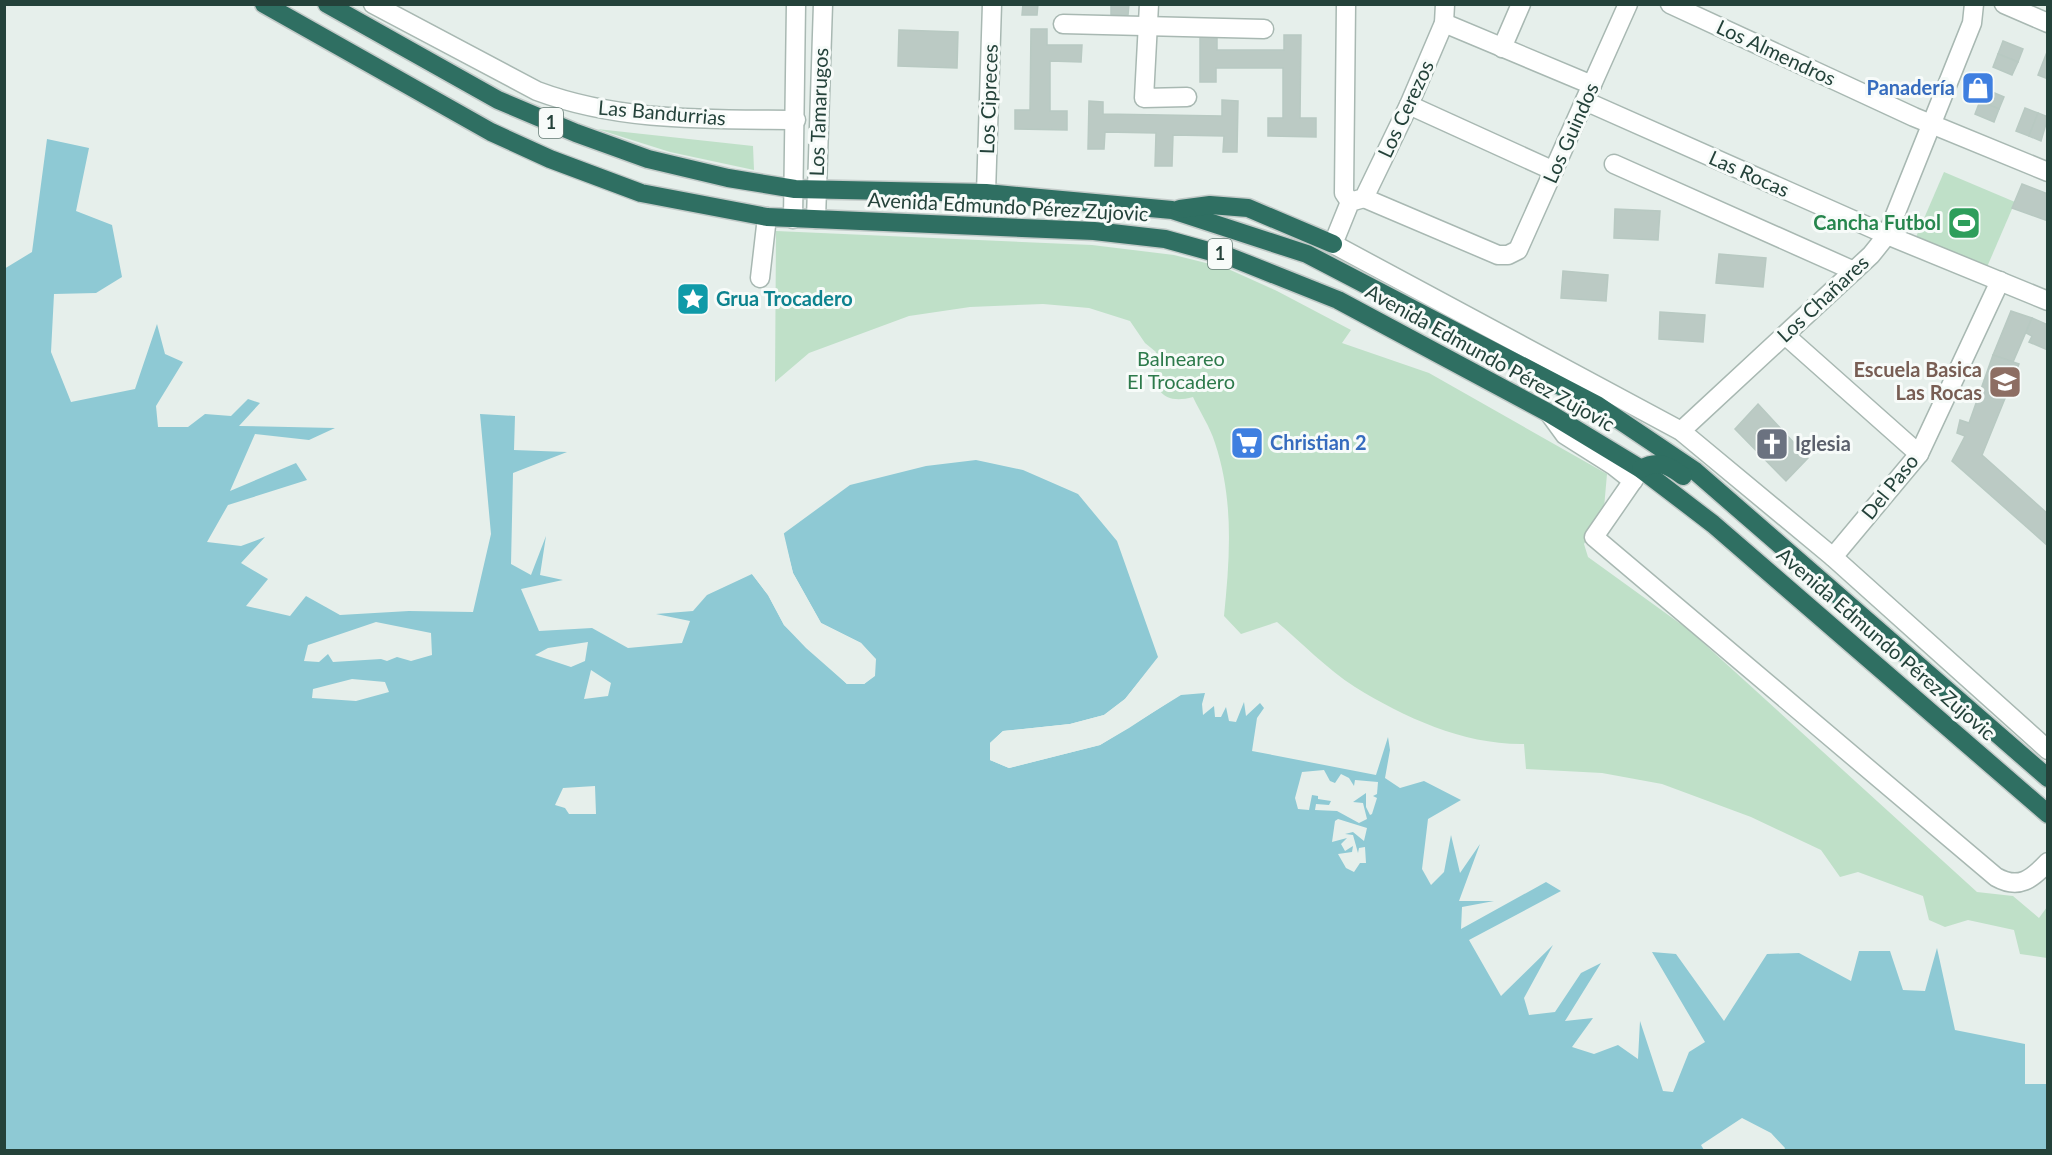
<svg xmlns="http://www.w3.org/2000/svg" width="2052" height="1155" font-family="Lato,sans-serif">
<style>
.green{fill:#bfe0c8}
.water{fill:#8ec9d4;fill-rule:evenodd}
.pier{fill:#e6efeb}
.building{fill:#bbcac4;stroke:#b8c9c2;stroke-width:1.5}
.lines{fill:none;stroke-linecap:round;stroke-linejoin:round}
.minor-casing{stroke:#a8b8b2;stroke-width:21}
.highway-casing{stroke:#c2cac8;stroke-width:21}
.minor{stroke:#fff;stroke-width:18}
.highway{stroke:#2f6f62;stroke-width:18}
.labels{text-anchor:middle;stroke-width:6;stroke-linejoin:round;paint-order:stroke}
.shield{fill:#f7fbf9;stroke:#637a73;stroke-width:1.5}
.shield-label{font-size:18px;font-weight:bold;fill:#24423a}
.street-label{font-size:20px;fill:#24423a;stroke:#f7fbf9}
.shop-label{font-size:20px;font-weight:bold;fill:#366cbe;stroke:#f7fbf9;text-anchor:end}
.leisure-label{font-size:20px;font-weight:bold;fill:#27864d;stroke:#f7fbf9;text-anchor:end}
.culture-label{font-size:20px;font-weight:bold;fill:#0d838f;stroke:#f7fbf9;text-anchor:start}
.park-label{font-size:20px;fill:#2d7a4b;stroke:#f7fbf9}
.education-label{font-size:20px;font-weight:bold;fill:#785e54;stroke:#f7fbf9;text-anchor:end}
.worship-label{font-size:20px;font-weight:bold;fill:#5b616d;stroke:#f7fbf9;text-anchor:start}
</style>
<rect width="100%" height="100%" fill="#e6efeb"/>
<g class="green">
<path d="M597,129L753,146L754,170L670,152Z"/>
<path d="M1944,172L2015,202L1987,267L1916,237Z"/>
<path d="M776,231L1092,245L1174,255L1226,268L1277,291L1351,330L1342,343L1429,373L1607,474L1604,508L1584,544L1588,557L1689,630L1977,892L2013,896L2039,918L2047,907V958L2020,954L2014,930L1968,920L1945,927L1929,920L1923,896L1858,872L1840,877L1821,850L1751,817L1662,784L1602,773L1526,769L1524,744C1465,745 1405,718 1355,687C1327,669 1302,643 1277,622L1241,634L1224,616C1230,557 1234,500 1215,443C1210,427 1200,412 1193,397C1157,407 1150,381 1156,352L1145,343L1130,321L1089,308L1043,304L970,307L909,316L809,353L775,382Z"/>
</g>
<path class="water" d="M47,139L89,148L76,211L112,225L122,277L96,293L54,294L51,352L71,402L135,389L157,324L165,354L183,362L156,406L158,427H188L205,414L231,416L248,399L260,403L239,426L335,428L309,440L255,434L230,491L296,463L307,480L228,505L207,542L241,546L265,537L241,563L268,579L246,606L290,616L306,596L340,615L409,611L473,612L491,534L480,414L515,416L514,450L567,452L513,473L511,564L531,575L546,536L540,575L563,580L521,589L539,631L592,628L628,648L682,643L690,621L656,614L693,611L707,595L752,574L768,595L784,625L847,684H864L874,676L875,659L861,643L821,623L793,573L783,534L850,485L926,466L976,460L1023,470L1078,494L1117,541L1158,657L1125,699L1104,715L1070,724L1003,731L990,743V760L1009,768L1100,745L1181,695L1205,693L1202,704L1203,715L1214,706L1215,717H1221L1226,707L1229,721L1236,722L1244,702L1246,716L1260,703L1264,708L1257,718L1252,751L1376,775L1388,737L1390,750L1385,778L1400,788L1424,781L1461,800L1428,819L1422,869L1431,885L1444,872L1451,835L1460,873L1480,844L1459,901H1494L1462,907L1461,929L1546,882L1561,891L1469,940L1501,996L1553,945L1524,998L1529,1015L1555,1012L1581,973L1601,963L1565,1021L1593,1018L1572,1047L1594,1054L1618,1045L1638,1059L1640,1021L1663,1091L1673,1092L1689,1052L1705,1042L1652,952L1676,954L1724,1021L1767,954L1799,953L1851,981L1859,951H1890L1903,990L1925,991L1937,948L1955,1030L2025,1044V1084H2048L2047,1150H1784L1785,1148L1771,1133L1742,1118L1701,1145L1704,1150H5L4,269L32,252ZM376,622L431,633L432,655L411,661L397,657L387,661L381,659L333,662L328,654L319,662L304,661L308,645ZM588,642L585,661L571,667L535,655L548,648ZM591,670L611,683L608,696L584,699ZM352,679L385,682L389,692L356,701L312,698L313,689ZM1324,770L1330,781L1335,783L1341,774L1349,778L1354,786L1355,780L1378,782L1377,794L1373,796L1377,798L1372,814L1370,815L1366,807V793L1353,802L1363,803L1367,819L1359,823L1337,811L1315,810L1316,804L1329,805L1331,801L1318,799V796L1312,795L1309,810L1298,809L1295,798L1302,772ZM595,786L596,814H569L565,808L555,805L563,788ZM1338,819L1367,828L1364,841L1353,832L1345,834L1353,835L1358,853L1359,848L1365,847L1366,863H1360L1354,872L1346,868L1338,854L1352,852L1353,846L1345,851L1341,844L1347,838L1332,842L1335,821Z"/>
<g class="pier">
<path d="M783,530L793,573L821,623L861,643L876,659L875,676L864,684H847L806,648L784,625L768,595L752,574V571L771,593L786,623L848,681H863L872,675V660L859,646L818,624L790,574L780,535Z"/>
<path d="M1161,655L1127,702L1106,717L1070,727L1004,733L993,744V758L1009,765L1099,742L1184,692L1129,728L1100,745L1009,768L990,760V743L1003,731L1070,724L1104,715L1125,699Z"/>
</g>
<g class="building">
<path d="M1023,4H1038L1037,15H1022Z"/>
<path d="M1129,4L1128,15H1111V5H1100Z"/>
<path d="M1031,29H1047V45H1082L1081,62L1050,61V111H1067V130L1015,129V110H1030Z"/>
<path d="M899,30L958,32L957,68L898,66Z"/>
<path d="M1200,32H1217V50H1284V35H1301L1300,118H1316V137L1268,136V118H1283V68H1216V82H1200Z"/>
<path d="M2003,41L2023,49L2018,62L1998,54Z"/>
<path d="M2047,52H2048V79L2038,75Z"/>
<path d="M1998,54L2018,62L2012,75L1993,67Z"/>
<path d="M1985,89L2004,97L1999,109L1980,101Z"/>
<path d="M1222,100L1238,101L1237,152H1223L1224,136L1173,135L1172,166H1155L1156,133L1105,132L1104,149H1088L1089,101L1103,102V114L1222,116Z"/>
<path d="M1980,101L1999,109L1994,122L1975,114Z"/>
<path d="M2025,108L2038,113L2029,136L2016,131Z"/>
<path d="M2038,113L2048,117L2041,141L2029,136Z"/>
<path d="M2022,184L2048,194V221L2012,208Z"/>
<path d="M1615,209L1660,211L1658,240L1614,238Z"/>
<path d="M1719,254L1766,258L1763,287L1716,283Z"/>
<path d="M1563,271L1608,275L1606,301L1561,298Z"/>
<path d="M2011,311L2032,318L2013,362L1993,355Z"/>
<path d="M1660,312L1705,315L1703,342L1659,339Z"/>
<path d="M2032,318L2048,325V350L2029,342L2032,336L2026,333Z"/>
<path d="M1993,355L2019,364L1982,455L2048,514V546L1952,461L1965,436L1957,433L1960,420L1969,423Z"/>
<path d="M1758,404L1808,458L1786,481L1735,429Z"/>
</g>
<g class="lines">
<defs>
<g id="minor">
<path d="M373,4L537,91C620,122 708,119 796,120"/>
<path d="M1149,4L1144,98L1187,97"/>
<path d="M1346,4L1344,193L1350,202"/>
<path d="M1445,4L1444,23L1409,105L1364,198L1350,202L1333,244L1681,431L1833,557L2048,750"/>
<path d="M1670,4L1914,117L2048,172"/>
<path d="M2004,4L2048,23"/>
<path d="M1444,23L1592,85"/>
<path d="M1063,24L1264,29"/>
<path d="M1502,48L1521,4"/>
<path d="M1585,101L1887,235L2048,301"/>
<path d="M1409,105L1554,171"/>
<path d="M1614,164L1854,271"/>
<path d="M986,193L992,4"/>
<path d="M1364,198L1498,255H1508L1518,250L1628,4"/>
<path d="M793,219L796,4"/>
<path d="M816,219L823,4"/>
<path d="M760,278L767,217"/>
<path d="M1785,335L1919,454"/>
<path d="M1549,413L1565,435L1614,466L1633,481"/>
<path d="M1681,431L1871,255L1887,235L1972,23L1974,4"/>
<path d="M1641,469L1594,537L1996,877C2019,890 2032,879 2048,862"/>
<path d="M1833,557L1919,454L2000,281"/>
</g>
<g id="highway">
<path d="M264,4L491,132L550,159L641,193L767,217L1094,231L1165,239L1230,257L1338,300L1547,412L1641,469L1713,524L2048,814"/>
<path d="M327,4L498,100L576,133L648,159L728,178L795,189L986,193L1172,210L1307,254L1597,405L1695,471L2048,778"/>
<path d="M1180,209L1210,205L1248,208L1333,244"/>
<path d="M1641,469C1658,459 1668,465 1683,476"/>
</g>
</defs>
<use href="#minor" class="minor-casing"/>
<use href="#highway" class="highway-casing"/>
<use href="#minor" class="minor"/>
<use href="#highway" class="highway"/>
</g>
<defs>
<symbol id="shop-square" viewBox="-11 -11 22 22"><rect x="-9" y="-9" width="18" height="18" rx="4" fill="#3f7fe0" stroke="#f7fbf9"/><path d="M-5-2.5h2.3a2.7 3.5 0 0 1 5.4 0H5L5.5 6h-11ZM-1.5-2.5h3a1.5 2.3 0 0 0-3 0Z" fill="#fff"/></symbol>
<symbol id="stadium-square" viewBox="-11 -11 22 22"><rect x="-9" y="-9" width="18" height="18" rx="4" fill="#2e9e5b" stroke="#f7fbf9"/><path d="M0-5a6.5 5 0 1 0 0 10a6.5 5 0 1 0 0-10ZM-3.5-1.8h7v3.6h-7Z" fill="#fff"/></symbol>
<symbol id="sight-square" viewBox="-11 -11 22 22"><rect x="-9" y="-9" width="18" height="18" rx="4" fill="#0f9aa8" stroke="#f7fbf9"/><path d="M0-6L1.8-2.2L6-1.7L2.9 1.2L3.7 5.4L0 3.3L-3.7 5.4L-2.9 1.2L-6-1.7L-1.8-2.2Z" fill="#fff"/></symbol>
<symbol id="school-square" viewBox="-11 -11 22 22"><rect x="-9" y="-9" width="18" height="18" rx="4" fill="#8d6e63" stroke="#f7fbf9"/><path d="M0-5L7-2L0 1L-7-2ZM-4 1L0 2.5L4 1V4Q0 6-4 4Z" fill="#fff"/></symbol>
<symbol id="supermarket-square" viewBox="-11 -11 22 22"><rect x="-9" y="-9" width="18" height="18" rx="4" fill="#3f7fe0" stroke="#f7fbf9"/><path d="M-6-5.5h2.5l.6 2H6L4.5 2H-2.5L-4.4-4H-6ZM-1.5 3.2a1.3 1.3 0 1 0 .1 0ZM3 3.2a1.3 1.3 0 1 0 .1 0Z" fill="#fff"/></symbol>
<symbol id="church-square" viewBox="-11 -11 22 22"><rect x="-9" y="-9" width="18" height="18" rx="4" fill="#6b7280" stroke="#f7fbf9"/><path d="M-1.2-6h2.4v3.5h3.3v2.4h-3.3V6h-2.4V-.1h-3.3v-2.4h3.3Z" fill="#fff"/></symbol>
</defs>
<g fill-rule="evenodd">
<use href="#shop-square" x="1959" y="69" width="38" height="38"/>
<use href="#stadium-square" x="1945" y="204" width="38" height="38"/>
<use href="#sight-square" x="674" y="280" width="38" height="38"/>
<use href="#school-square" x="1986" y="363" width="38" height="38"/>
<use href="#supermarket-square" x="1228" y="424" width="38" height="38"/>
<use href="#church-square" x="1753" y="425" width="38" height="38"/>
</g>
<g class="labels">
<g class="shield">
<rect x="539" y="108" width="24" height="30" rx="4.5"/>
<rect x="1208" y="239" width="24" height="30" rx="4.5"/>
</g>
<g class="shield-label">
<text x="551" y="129">1</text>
<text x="1220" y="260">1</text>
</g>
<g class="street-label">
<text transform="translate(1776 53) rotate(25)" y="7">Los Almendros</text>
<text transform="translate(989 99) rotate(-88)" y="7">Los Cipreces</text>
<text transform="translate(1406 109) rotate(-65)" y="7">Los Cerezos</text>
<text transform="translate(819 112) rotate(-88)" y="7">Los Tamarugos</text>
<text transform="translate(662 113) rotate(5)" y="7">Las Bandurrias</text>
<text transform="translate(1571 133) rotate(-66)" y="7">Los Guindos</text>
<text transform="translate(1749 174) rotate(24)" y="7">Las Rocas</text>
<text transform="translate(1008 207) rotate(3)" y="7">Avenida Edmundo Pérez Zujovic</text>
<text transform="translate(1823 299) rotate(-43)" y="7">Los Chañares</text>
<text transform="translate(1490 358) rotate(29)" y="7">Avenida Edmundo Pérez Zujovic</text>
<text transform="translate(1890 487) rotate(-51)" y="7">Del Paso</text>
<text transform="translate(1886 644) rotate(41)" y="7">Avenida Edmundo Pérez Zujovic</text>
</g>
<g class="shop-label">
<text x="1955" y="95">Panadería</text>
<text x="1270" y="450" text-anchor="start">Christian 2</text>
</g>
<g class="leisure-label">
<text x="1941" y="230">Cancha Futbol</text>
</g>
<g class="culture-label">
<text x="716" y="306">Grua Trocadero</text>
</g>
<g class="park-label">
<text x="1181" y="366">Balneareo<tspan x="1181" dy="23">El Trocadero</tspan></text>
</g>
<g class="education-label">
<text x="1982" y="377">Escuela Basica<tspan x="1982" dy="23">Las Rocas</tspan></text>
</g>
<g class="worship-label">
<text x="1795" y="451">Iglesia</text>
</g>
</g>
<rect width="2052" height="1155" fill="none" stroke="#24423a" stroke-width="12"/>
</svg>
